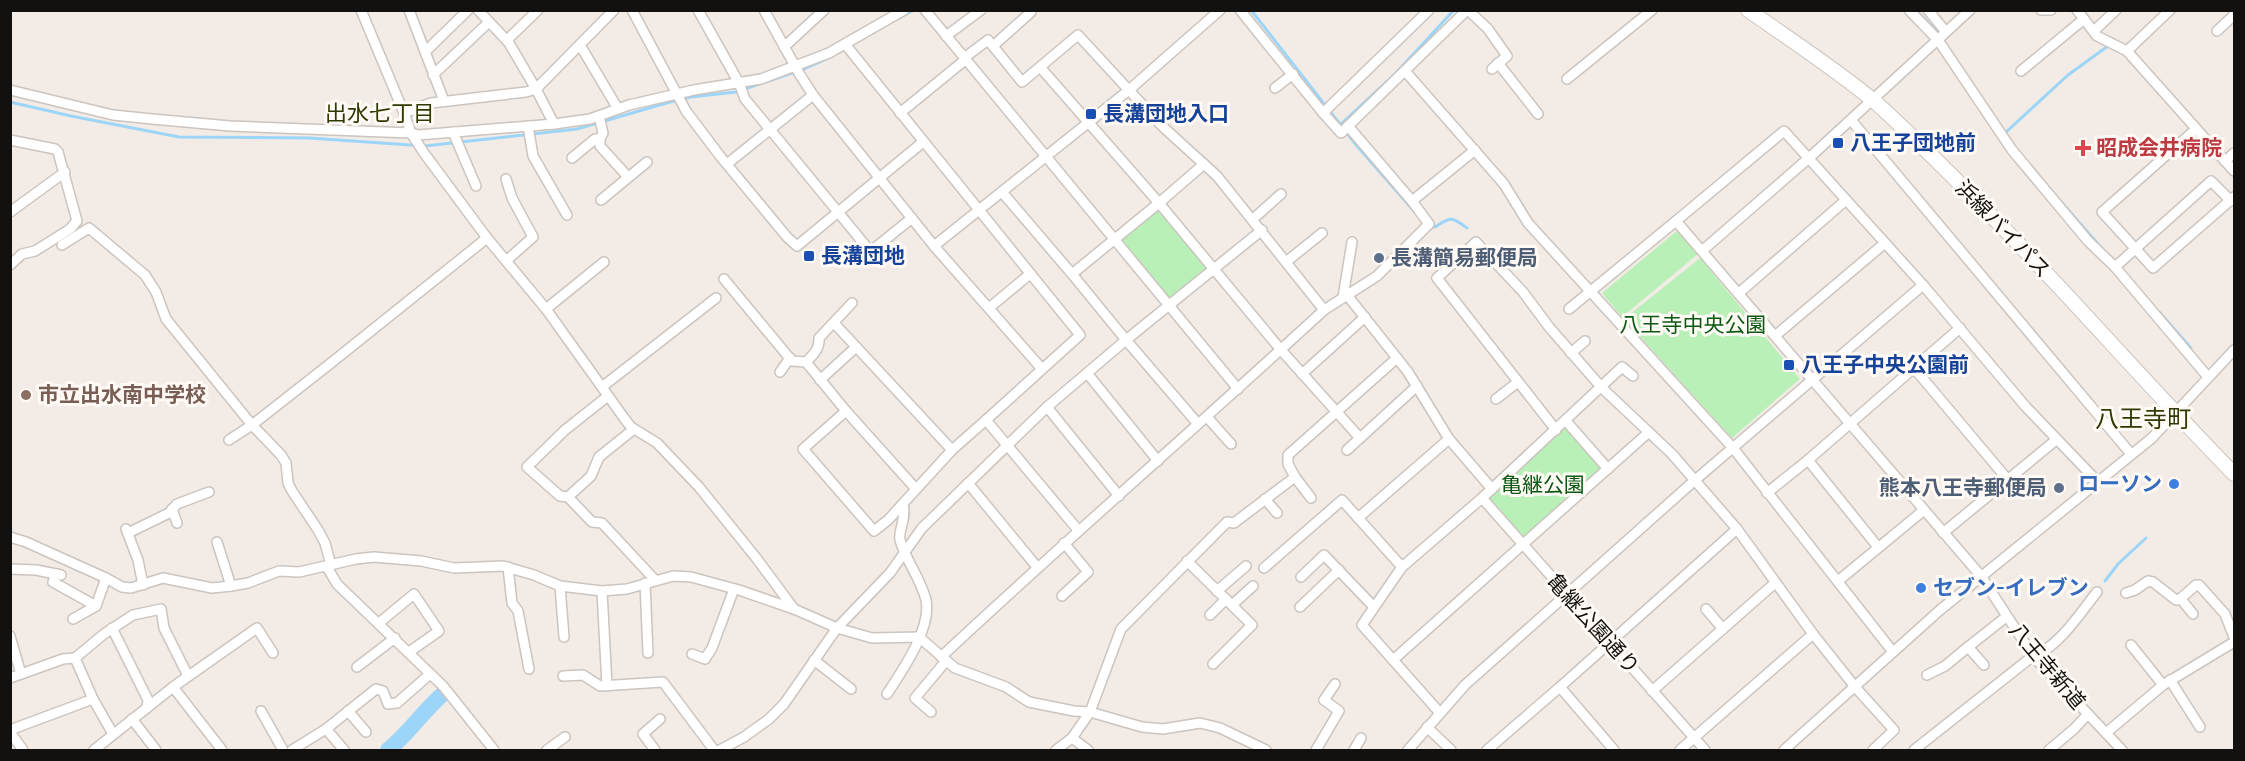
<svg xmlns="http://www.w3.org/2000/svg" width="2245" height="761" font-family="Cabin,'Noto Sans JP',sans-serif">
<style>
.green{fill:#b9f0b7}
.lines{fill:none;stroke-linecap:round;stroke-linejoin:round}
.stream{stroke:#9dd5f8;stroke-width:3}
.river{stroke:#9dd5f8;stroke-width:16}
.minor-casing{stroke:#cbc4bf;stroke-width:12}
.highway-casing{stroke:#cbc4bf;stroke-width:16}
.minor{stroke:#fff;stroke-width:9}
.highway{stroke:#fff;stroke-width:14}
.transit-dot{fill:#1a4fb4;stroke:#fffaf5;stroke-width:2}
.health-dot{fill:#e0444e;stroke:#fffaf5;stroke-width:2}
.service-dot{fill:#5c6f8a;stroke:#fffaf5;stroke-width:2}
.education-dot{fill:#8d6e63;stroke:#fffaf5;stroke-width:2}
.shop-dot{fill:#3f7fe0;stroke:#fffaf5;stroke-width:2}
.labels{text-anchor:middle;stroke-width:6;stroke-linejoin:round;paint-order:stroke}
.transit-label{font-size:21px;font-weight:bold;fill:#164399;stroke:#fffaf5;text-anchor:start}
.health-label{font-size:21px;font-weight:bold;fill:#be3a42;stroke:#fffaf5;text-anchor:start}
.street-label{font-size:21px;fill:#13110f;stroke:#fffaf5}
.service-label{font-size:21px;font-weight:bold;fill:#4e5e75;stroke:#fffaf5;text-anchor:start}
.park-label{font-size:21px;fill:#0b5812;stroke:#fffaf5}
.education-label{font-size:21px;font-weight:bold;fill:#785e54;stroke:#fffaf5;text-anchor:start}
.shop-label{font-size:21px;font-weight:bold;fill:#366cbe;stroke:#fffaf5;text-anchor:end}
.neighbourhood-label{font-size:22px;fill:#303a00;stroke:#fffaf5}
.quarter-label{font-size:24px;fill:#303a00;stroke:#fffaf5}
</style>
<rect width="100%" height="100%" fill="#f3ece6"/>
<g class="green">
<path d="M1159,206L1211,268L1169,300L1119,239Z"/>
<path d="M1678,230L1698,254L1622,317L1602,293Z"/>
<path d="M1700,258L1800,379L1732,438L1624,319Z"/>
<path d="M1566,425L1604,470L1523,541L1486,498Z"/>
</g>
<g class="lines">
<g class="stream">
<path d="M1251,10L1357,146L1414,211"/>
<path d="M1916,10L1935,30"/>
<path d="M897,19L914,10"/>
<path d="M10,102L71,116L179,137L309,138L425,146L577,129L670,102L691,97L736,92L804,69L831,57"/>
<path d="M1341,124L1395,74L1454,10"/>
<path d="M2005,133L2068,75L2108,46"/>
<path d="M2063,204L2104,251"/>
<path d="M1429,226L1435,227C1451,216 1452,217 1467,228"/>
<path d="M2159,312L2191,348"/>
<path d="M2105,581L2118,564L2146,538"/>
<path d="M2045,645L2060,632"/>
</g>
<path class="river" d="M388,750C409,733 423,711 444,693"/>
<defs>
<g id="minor">
<path d="M361,10L404,113"/>
<path d="M409,10L444,101"/>
<path d="M478,10L509,43L536,89L614,10"/>
<path d="M632,10L686,111L720,156L787,237L797,246L923,142"/>
<path d="M698,10L739,83L745,99L875,257"/>
<path d="M764,10L800,75L813,95L934,246L1042,369"/>
<path d="M925,10L1238,389"/>
<path d="M1240,10L1323,113L1429,10"/>
<path d="M1468,10L1488,29L1507,56L1492,69"/>
<path d="M1909,10L1938,40L2012,150L2088,241L2115,267L2208,377"/>
<path d="M1928,10L1946,32"/>
<path d="M2041,10H2051"/>
<path d="M2077,10L2097,36L2127,51L2234,171"/>
<path d="M2094,31L2116,10"/>
<path d="M2217,31L2234,15"/>
<path d="M946,36L981,10"/>
<path d="M507,40L538,10"/>
<path d="M845,44L1080,335L986,420"/>
<path d="M580,45L618,109"/>
<path d="M993,46L1031,12"/>
<path d="M784,47L824,10"/>
<path d="M2127,51L2170,10"/>
<path d="M425,52L468,10"/>
<path d="M1498,63L1538,114"/>
<path d="M1040,67L1159,203L1204,164"/>
<path d="M1405,71L1504,184L1528,223L1733,448L1893,652"/>
<path d="M2021,71L2084,19"/>
<path d="M433,75L489,22"/>
<path d="M1567,79L1652,10"/>
<path d="M1275,88L1293,74"/>
<path d="M10,90L113,115L152,119L230,126L411,133L418,135L554,124L590,119L629,105L694,90L761,79L829,53L904,10"/>
<path d="M900,113L965,60"/>
<path d="M1323,113L1341,133L1467,10"/>
<path d="M599,116L603,133L600,139V146L628,177"/>
<path d="M1851,120L2131,454"/>
<path d="M554,124L536,89L526,92L431,103L404,113L411,133L424,153L487,238L546,309L624,418L631,427L657,443L699,487L757,559L794,609"/>
<path d="M528,126L533,156L567,215"/>
<path d="M1348,126L1412,201L1475,150"/>
<path d="M2196,129L2102,212L2153,268L2234,197"/>
<path d="M453,132L476,186"/>
<path d="M10,140L55,149L58,152L77,221L70,229L35,251L22,254L10,265"/>
<path d="M572,158L595,139H600"/>
<path d="M2225,161L2234,153"/>
<path d="M727,164L813,95"/>
<path d="M506,179L512,198L533,237L506,261"/>
<path d="M1002,192L1072,274"/>
<path d="M601,200L647,162"/>
<path d="M10,212L65,172"/>
<path d="M1253,219L1281,194"/>
<path d="M1676,221L1784,131L1923,285L2026,407L2097,481"/>
<path d="M62,245L89,228L145,275L156,292L166,319L252,425L281,455L286,463L288,483L292,491L318,530L325,543L331,565"/>
<path d="M934,246L1129,90L1220,10"/>
<path d="M1703,250L1809,158L1970,10"/>
<path d="M870,252L912,218"/>
<path d="M1286,262L1322,233"/>
<path d="M2115,267L2211,181L2231,201"/>
<path d="M724,279L792,361L806,362L846,411L803,449L874,531L888,520L952,450L834,323"/>
<path d="M1739,293L1846,200"/>
<path d="M1347,295L1408,372L1449,439L1492,489"/>
<path d="M1343,297L1352,242"/>
<path d="M989,308L1030,274"/>
<path d="M546,309L604,262"/>
<path d="M1569,309L1676,221L1981,576L2033,656L2122,750"/>
<path d="M1324,310L1377,276L1429,224L1412,201"/>
<path d="M1775,336L1885,243"/>
<path d="M1571,353L1585,341"/>
<path d="M806,362C813,355 820,349 819,338L852,303"/>
<path d="M1914,368L2008,480"/>
<path d="M780,372L790,358"/>
<path d="M1087,373L1158,461"/>
<path d="M1302,374L1365,317"/>
<path d="M820,380L855,348"/>
<path d="M602,387L716,298"/>
<path d="M608,396L565,430L527,467L560,496L568,497L592,522L602,523L655,580"/>
<path d="M1496,399L1518,382"/>
<path d="M1047,407L1119,496"/>
<path d="M846,411L916,489"/>
<path d="M1207,417L1231,444"/>
<path d="M1566,421L1608,469"/>
<path d="M1198,424L1126,340L1262,230"/>
<path d="M1556,430L1437,278L1476,242L1523,292L1549,327L1602,388L1672,454L1737,529L1813,634L1856,688L1894,730L1873,750"/>
<path d="M229,440L252,425L331,363L487,238"/>
<path d="M952,450L986,420L1078,530"/>
<path d="M1347,450L1417,386"/>
<path d="M1808,460L1878,547"/>
<path d="M1295,477L1311,498"/>
<path d="M968,483L1037,567"/>
<path d="M1767,493L1808,460L1960,328"/>
<path d="M568,497L591,476L599,457L634,429"/>
<path d="M1482,498L1705,750"/>
<path d="M1265,499L1277,513"/>
<path d="M172,509L177,523"/>
<path d="M1358,518L1449,439"/>
<path d="M126,529L138,560L143,585"/>
<path d="M128,533L169,513L177,504L209,492"/>
<path d="M1943,533L2056,440"/>
<path d="M10,537L26,542L106,578L122,587L131,588L163,578L212,588L231,586L248,583L279,571L299,572L356,559L374,557L421,561L454,568L503,566L534,575L560,586L602,591L627,589L673,576L691,577L739,590L794,609L837,628L872,638L919,637L955,668L1006,687L1029,702L1074,711L1090,712L1142,727L1163,729L1200,723L1220,728L1266,750"/>
<path d="M217,542L231,586"/>
<path d="M1187,561L1252,625L1213,664"/>
<path d="M327,567L337,584L443,686L494,750"/>
<path d="M508,567L512,603L518,611L529,669"/>
<path d="M1264,568L1342,500L1402,567"/>
<path d="M10,569L36,570L61,575"/>
<path d="M56,574L53,582L96,606"/>
<path d="M1301,577L1324,555L1374,607"/>
<path d="M1838,581L1924,510"/>
<path d="M645,583L648,653"/>
<path d="M560,586L564,637"/>
<path d="M602,591L607,686"/>
<path d="M1217,591L1246,566"/>
<path d="M2126,593L2135,590L2148,581L2153,582L2176,600L2181,599L2193,614"/>
<path d="M1062,596L1088,572L1064,543"/>
<path d="M2180,599L2196,585H2199L2225,614L2234,637"/>
<path d="M1232,605L1253,586"/>
<path d="M1300,607L1339,570"/>
<path d="M1706,609L1723,629"/>
<path d="M1210,615L1226,599"/>
<path d="M73,619L96,606L106,578"/>
<path d="M379,623L414,594L439,631L409,652"/>
<path d="M112,628L148,700L147,708"/>
<path d="M10,636L21,674"/>
<path d="M2131,645L2163,685"/>
<path d="M1968,647L2006,617"/>
<path d="M692,654L705,659L712,648L734,589"/>
<path d="M941,657C1067,539 1197,427 1324,310L1217,176L1162,126L1078,35L1022,82L988,40L964,58"/>
<path d="M75,658L93,699L113,734"/>
<path d="M814,660L851,689"/>
<path d="M1393,660L1649,432"/>
<path d="M357,667L395,638"/>
<path d="M1927,675L1945,666L1968,647L1984,665"/>
<path d="M563,676L583,675L600,686L663,682L714,750"/>
<path d="M10,678L63,659L75,658L104,634L133,615L161,609L164,628L188,676"/>
<path d="M2170,680L2200,727"/>
<path d="M173,687L222,750"/>
<path d="M1652,691L1775,583"/>
<path d="M887,694C902,671 932,628 926,600C921,579 906,561 900,540C898,529 907,519 903,504"/>
<path d="M261,711L283,750"/>
<path d="M348,711L366,732"/>
<path d="M931,712L915,698L946,661"/>
<path d="M1440,713L1362,625L1402,567L1482,498L1622,367L1633,376"/>
<path d="M132,719L156,750"/>
<path d="M1427,727L1451,750"/>
<path d="M326,729L344,750"/>
<path d="M10,730L93,699"/>
<path d="M10,732L23,750"/>
<path d="M2106,733L2163,685L2234,642"/>
<path d="M1072,738L1088,750"/>
<path d="M94,750L173,687L257,628L273,653"/>
<path d="M292,750L326,729L376,689L383,691L388,704L397,703L430,674"/>
<path d="M547,750L565,737"/>
<path d="M655,750L643,734L660,719"/>
<path d="M720,750L744,737L769,719L784,704L837,628L890,573L922,528L1047,407L1126,340L1072,274L1159,203L1281,350L1360,438"/>
<path d="M1056,750L1072,738L1090,712L1121,629L1227,522L1234,523L1295,477L1288,464V455L1397,358"/>
<path d="M1316,750L1339,711L1324,700L1335,684"/>
<path d="M1354,750L1361,738"/>
<path d="M1408,750L1465,685L1694,481L1923,285"/>
<path d="M1487,750L1560,687"/>
<path d="M1614,750L1560,687L1737,529"/>
<path d="M1680,750L1813,634"/>
<path d="M1784,750L1940,610L2152,438L2234,350"/>
<path d="M1914,750L2033,656C2058,648 2081,612 2097,592"/>
<path d="M2049,750L2074,729L2088,714"/>
</g>
<path id="highway" d="M1748,10C1791,40 1834,68 1874,101C1910,133 1944,168 1978,202C2066,291 2147,385 2234,474"/>
</defs>
<use href="#minor" class="minor-casing"/>
<use href="#highway" class="highway-casing"/>
<use href="#minor" class="minor"/>
<use href="#highway" class="highway"/>
</g>
<g class="transit-dot">
<rect x="1085" y="108" width="12" height="12" rx="3"/>
<rect x="1832" y="137" width="12" height="12" rx="3"/>
<rect x="803" y="250" width="12" height="12" rx="3"/>
<rect x="1783" y="359" width="12" height="12" rx="3"/>
</g>
<path class="health-dot" d="M2080 139h6v6h6v6h-6v6h-6v-6h-6v-6h6z"/>
<g class="service-dot">
<circle cx="1379" cy="258" r="6"/>
<circle cx="2059" cy="488" r="6"/>
</g>
<circle class="education-dot" cx="26" cy="395" r="6"/>
<g class="shop-dot">
<circle cx="2174" cy="484" r="6"/>
<circle cx="1921" cy="588" r="6"/>
</g>
<g class="labels">
<g class="transit-label">
<text x="1103" y="121">長溝団地入口</text>
<text x="1850" y="150">八王子団地前</text>
<text x="821" y="263">長溝団地</text>
<text x="1801" y="372">八王子中央公園前</text>
</g>
<g class="health-label">
<text x="2096" y="155">昭成会井病院</text>
</g>
<g class="street-label">
<text transform="translate(2003 229) rotate(46)" y="7">浜線バイパス</text>
<text transform="translate(1593 624) rotate(48)" y="7">亀継公園通り</text>
<text transform="translate(2047 666) rotate(50)" y="7">八王寺新道</text>
</g>
<g class="service-label">
<text x="1391" y="265">長溝簡易郵便局</text>
<text x="2047" y="495" text-anchor="end">熊本八王寺郵便局</text>
</g>
<g class="park-label">
<text x="1693" y="332">八王寺中央公園</text>
<text x="1543" y="492">亀継公園</text>
</g>
<g class="education-label">
<text x="38" y="402">市立出水南中学校</text>
</g>
<g class="shop-label">
<text x="2162" y="491">ローソン</text>
<text x="1933" y="595" text-anchor="start">セブン-イレブン</text>
</g>
<g class="neighbourhood-label">
<text x="380" y="121">出水七丁目</text>
</g>
<g class="quarter-label">
<text x="2143" y="427">八王寺町</text>
</g>
</g>
<rect width="2245" height="761" fill="none" stroke="#13110f" stroke-width="24"/>
</svg>
